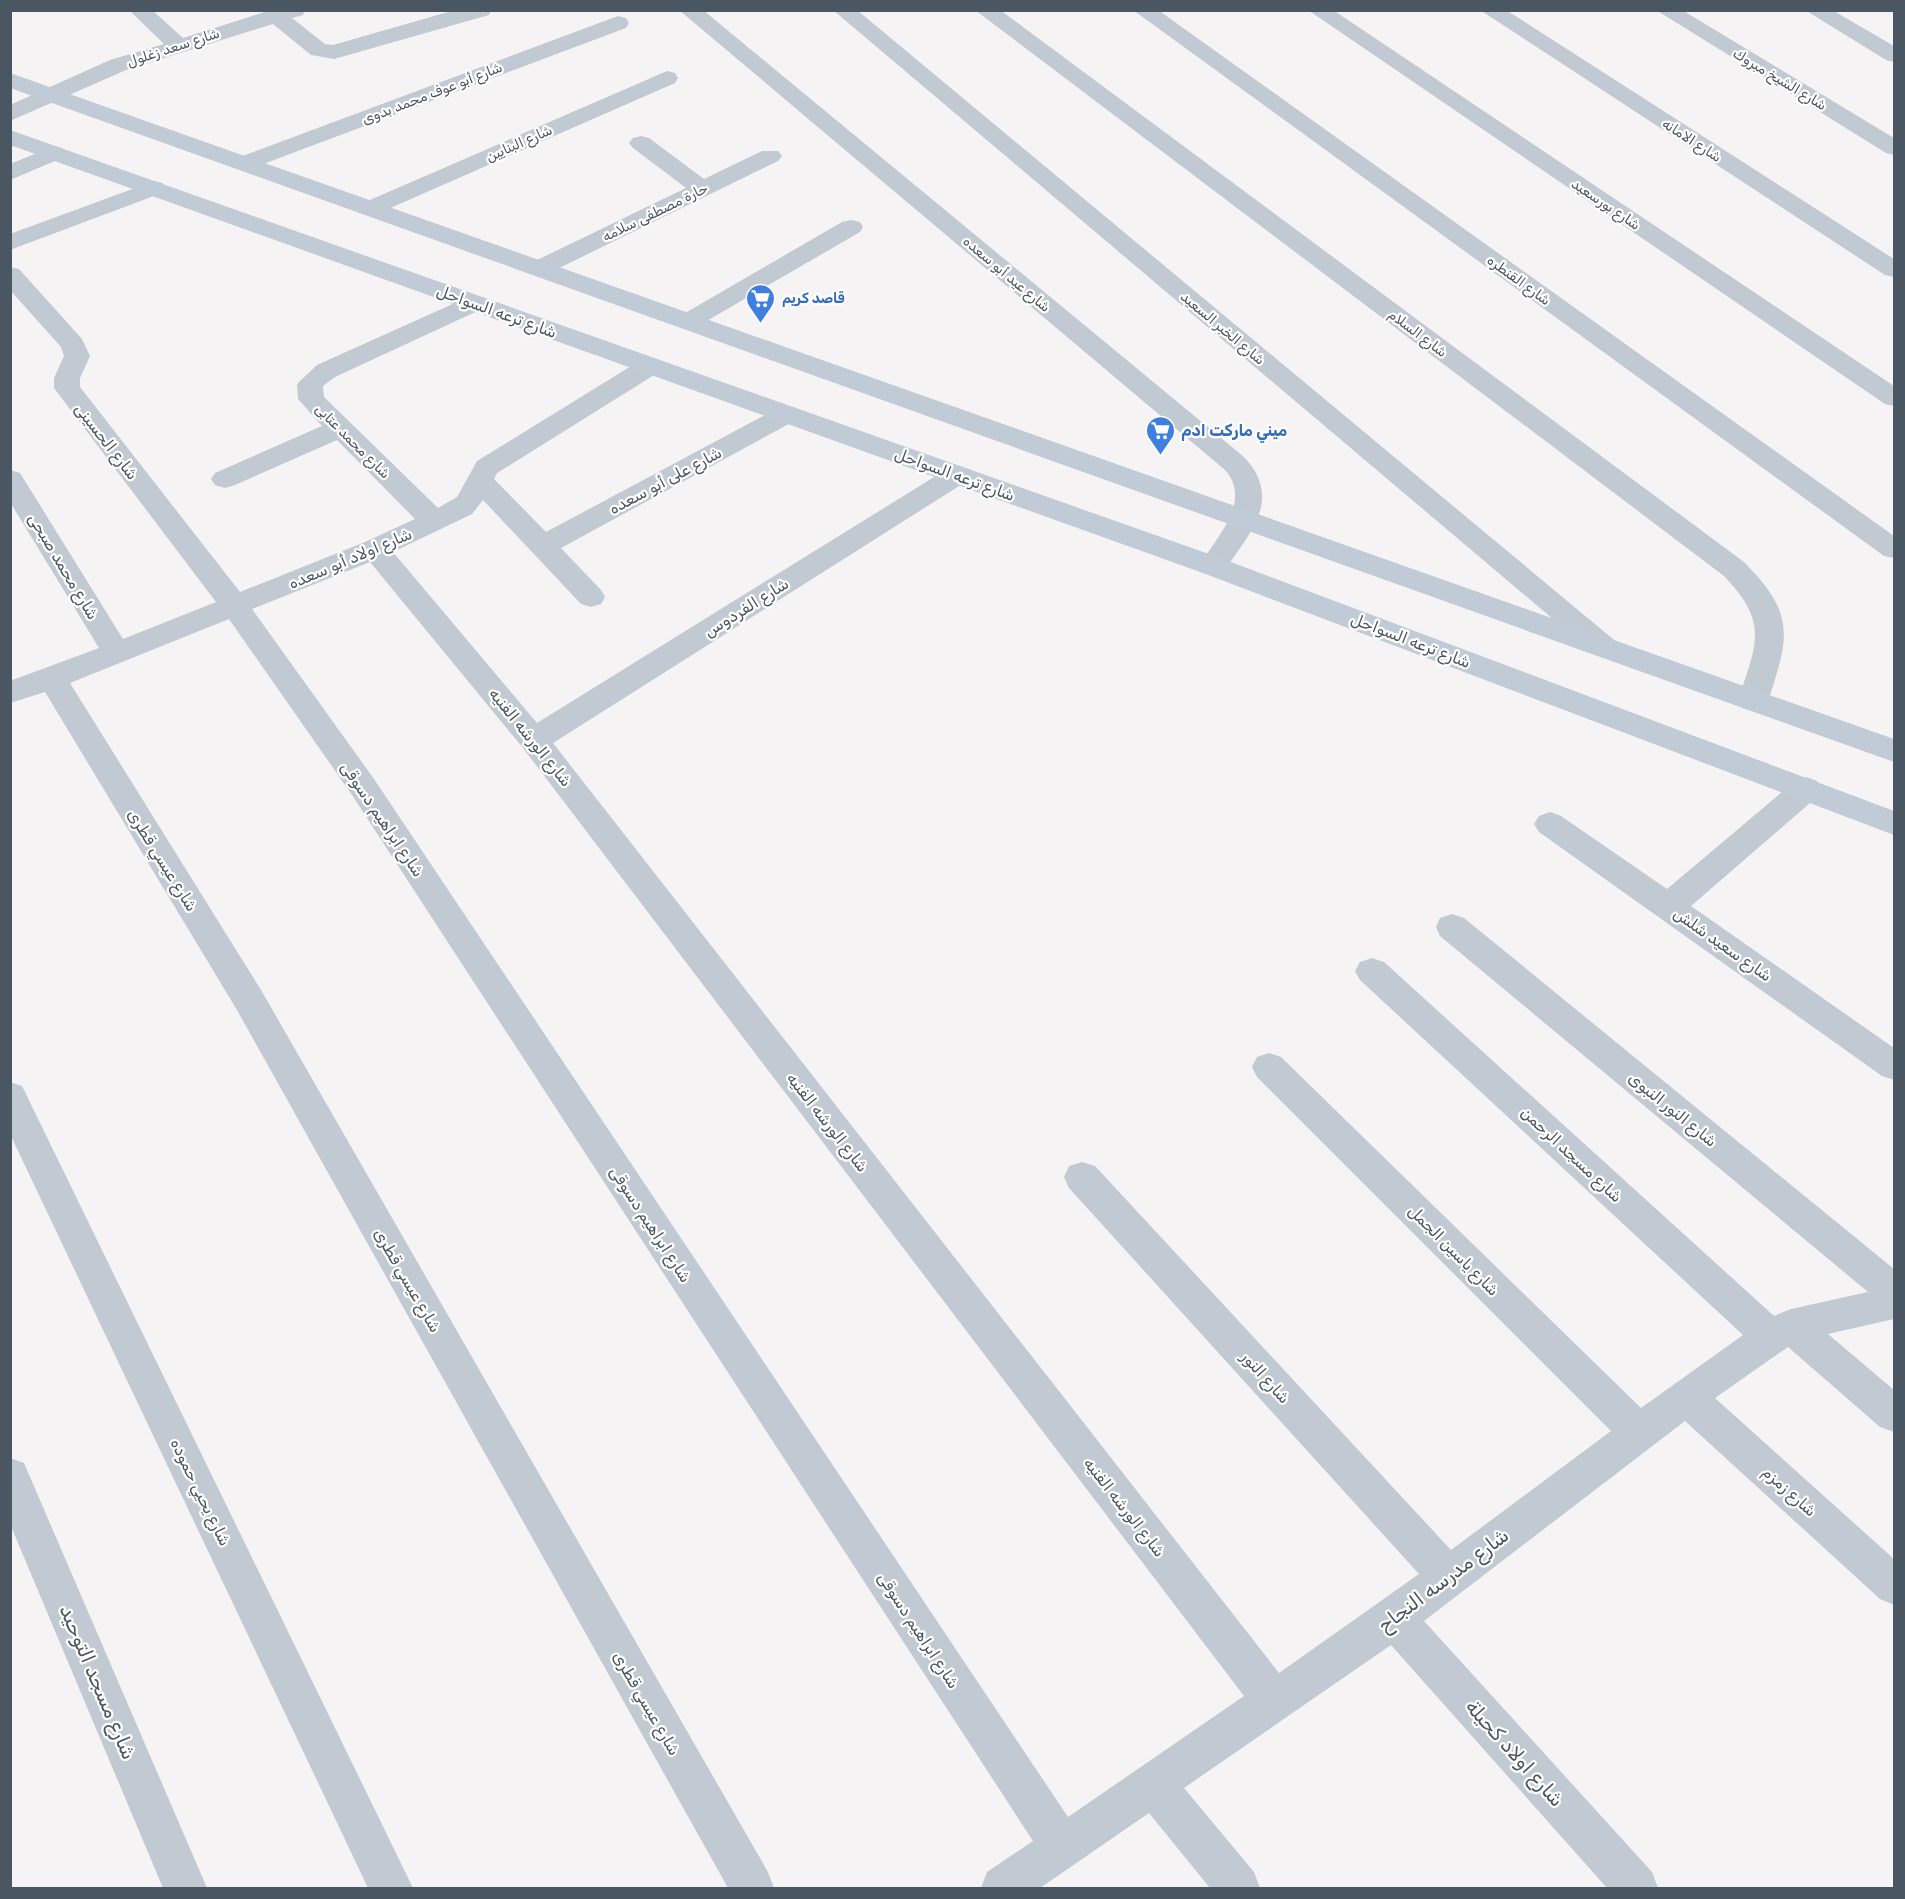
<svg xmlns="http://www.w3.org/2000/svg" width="1905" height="1899" font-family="Rubik,Cairo,sans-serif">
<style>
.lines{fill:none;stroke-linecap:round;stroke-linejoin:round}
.service{fill:#c1cad2;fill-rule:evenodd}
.minor{fill:#c1cad2;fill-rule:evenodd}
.secondary{fill:#c1cbd6;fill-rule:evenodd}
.labels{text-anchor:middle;stroke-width:4.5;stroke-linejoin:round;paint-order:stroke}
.far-street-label{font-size:14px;fill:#4a5661;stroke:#fff}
.far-shop-label{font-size:14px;font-weight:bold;fill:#366cbe;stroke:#fff;text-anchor:start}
.street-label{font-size:16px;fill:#4a5661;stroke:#fff}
.shop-label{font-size:16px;font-weight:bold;fill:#366cbe;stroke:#fff;text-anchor:start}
.near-street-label{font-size:20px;fill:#4a5661;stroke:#fff}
</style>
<rect width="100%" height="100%" fill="#f5f3f3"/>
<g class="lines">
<path class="service" d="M54,146L62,148L65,153L62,158L10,180V164Z"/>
<g class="minor">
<path d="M129,10H152L183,38L271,10H305L303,15L292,18L325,44L333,45L455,10H491L489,15L334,59L311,55L273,24L126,70L10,121V105L110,60L164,44Z"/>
<path d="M679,10H703L1244,457C1284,500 1249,533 1223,573L1213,576L1203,573L1199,566C1216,538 1253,501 1225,470Z"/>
<path d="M833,10H857L1613,639L1618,646L1613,653L1603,656L1593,653Z"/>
<path d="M975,10H1000L1744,562C1778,597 1793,620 1778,669C1774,682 1771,696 1764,708L1753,711L1742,708L1738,700C1757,643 1769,623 1724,576Z"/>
<path d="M1133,10H1158L1894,536V558L1884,556Z"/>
<path d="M1308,10H1333L1894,386V406L1885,404Z"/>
<path d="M1480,10H1506L1894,259V277L1885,275Z"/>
<path d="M1656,10H1682L1894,138V155L1886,153Z"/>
<path d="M1805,10H1832L1894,46V62L1886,60Z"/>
<path d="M618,16L626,18L629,23L626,28L253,168H237L233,163L237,158Z"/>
<path d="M667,71L675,73L678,78L675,83L379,213L371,215L363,213L359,208L363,203Z"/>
<path d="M641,136L649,138L704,179L762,151H778L782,156L778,161L549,273L540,275L531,273L528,268L531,263L686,188L633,148L629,143L633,138Z"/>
<path d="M154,181L162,183L166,188L162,193L10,250V234Z"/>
<path d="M851,220L860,222L863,227L860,232L698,326L689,329L680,326L676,321L680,316L842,222Z"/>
<path d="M10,267L19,269L82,339L90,356L80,378V387L240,592L365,542L415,519L337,440L235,485L225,488L215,485L211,479L215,473L322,426L298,399L297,384L317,365L466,298L475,295L484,298L488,303L484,308L335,377L323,386L324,397L438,508L457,497L477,461L641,360L650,358L659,360L663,366L659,372L497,473L494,479L546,532L778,408L787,406L796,408L800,414L796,420L561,548L601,590L605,597L601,604L591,607L581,604L483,500L472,514L393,552L537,723L947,469L957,466L967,469L971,475L967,481L553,743L1279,1673L1419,1574L1069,1188L1064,1177L1069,1166L1082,1162L1095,1166L1451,1550L1611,1431L1257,1077L1252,1067L1257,1057L1269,1053L1281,1057L1641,1408L1743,1335L1360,980L1355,971L1360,962L1372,958L1384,962L1774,1316L1791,1309L1868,1292L1440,936L1436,927L1440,918L1452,914L1464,918L1894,1269V1319L1828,1334L1894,1390V1432L1880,1427L1788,1347L1715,1398L1894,1559V1605L1880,1599L1685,1421L1424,1621L1652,1872L1658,1888H1607L1391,1645L1184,1788L1254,1872L1260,1888H1210L1149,1813L1040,1888H981L987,1872L1033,1841L352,795L229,619L70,683L261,990L768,1872L774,1888H728L237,1010L45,692L10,703V681L99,648L10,502V470L20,473L123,639L216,602L54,388V378L64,356L61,347L10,290ZM370,562L523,748L1244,1696L1068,1817L374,779L252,609Z"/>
<path d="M1806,777L1817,781L1822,789L1817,797L1691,906L1894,1048V1080L1882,1076L1539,832L1534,824L1539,816L1550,812L1561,816L1667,889L1795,781Z"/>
<path d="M10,1082L22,1086L413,1888H368L10,1134Z"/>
<path d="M10,1458L24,1463L207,1888H163L10,1524Z"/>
</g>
<g class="secondary">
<path d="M10,73L1894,739V762L10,88Z"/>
<path d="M10,130L1223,559L1894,811V835L1203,573L10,145Z"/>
</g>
</g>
<defs>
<symbol id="supermarket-pin" viewBox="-11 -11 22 30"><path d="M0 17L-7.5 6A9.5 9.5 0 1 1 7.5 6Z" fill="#3f7fe0" stroke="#fff"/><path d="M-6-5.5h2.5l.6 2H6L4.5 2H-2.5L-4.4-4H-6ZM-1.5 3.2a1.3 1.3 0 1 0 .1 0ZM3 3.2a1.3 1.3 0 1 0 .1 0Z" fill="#fff"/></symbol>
</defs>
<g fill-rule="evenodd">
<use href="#supermarket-pin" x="744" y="282" width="33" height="45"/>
<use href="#supermarket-pin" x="1144" y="414" width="33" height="45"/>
</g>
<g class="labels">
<g class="far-street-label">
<text transform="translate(173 47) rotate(-18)" y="5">شارع سعد زغلول</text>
<text transform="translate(1780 79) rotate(31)" y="5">شارع الشيخ مبروك</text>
<text transform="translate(432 93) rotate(-21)" y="5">شارع أبو عوف محمد بدوى</text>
<text transform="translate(1692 140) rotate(33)" y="5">شارع الامانه</text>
<text transform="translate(519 143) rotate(-24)" y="5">شارع البنايين</text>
<text transform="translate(1606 204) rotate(34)" y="5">شارع بورسعيد</text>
<text transform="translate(655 212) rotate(-26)" y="5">حارة مصطفى سلامه</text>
<text transform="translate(1007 274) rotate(40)" y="5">شارع عيد أبو سعده</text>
<text transform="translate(1519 280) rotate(36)" y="5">شارع القنطره</text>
<text transform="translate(1223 328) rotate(40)" y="5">شارع الخبر السعيد</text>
<text transform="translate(1418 333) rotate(37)" y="5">شارع السلام</text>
<text transform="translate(353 441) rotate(45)" y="5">شارع محمد عتابى</text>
</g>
<g class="far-shop-label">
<text x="782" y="303">قاصد كريم</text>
</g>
<g class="street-label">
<text transform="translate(497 311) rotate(20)" y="6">شارع ترعه السواحل</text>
<text transform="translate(107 441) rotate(52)" y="6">شارع الحسينى</text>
<text transform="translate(955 474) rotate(20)" y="6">شارع ترعه السواحل</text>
<text transform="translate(665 480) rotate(-28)" y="6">شارع على أبو سعده</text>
<text transform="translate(350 558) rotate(-23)" y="6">شارع اولاد أبو سعده</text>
<text transform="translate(64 566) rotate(59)" y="6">شارع محمد صبحى</text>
<text transform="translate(746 607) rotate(-32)" y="6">شارع الفردوس</text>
<text transform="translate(1411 640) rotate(21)" y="6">شارع ترعه السواحل</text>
<text transform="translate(531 737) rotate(51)" y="6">شارع الورشه الفنيه</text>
<text transform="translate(383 819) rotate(56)" y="6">شارع ابراهيم دسوقى</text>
<text transform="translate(163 860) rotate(58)" y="6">شارع عيسي قطرى</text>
<text transform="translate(1723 944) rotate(35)" y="6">شارع سعيد شلش</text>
<text transform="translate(1673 1109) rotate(39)" y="6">شارع النور النبوى</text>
<text transform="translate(828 1122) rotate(52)" y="6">شارع الورشه الفنيه</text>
<text transform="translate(1572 1154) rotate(43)" y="6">شارع مسجد الرحمن</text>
<text transform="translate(651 1224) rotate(57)" y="6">شارع ابراهيم دسوقى</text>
<text transform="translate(1454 1250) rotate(45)" y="6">شارع ياسين الجمل</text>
<text transform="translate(408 1280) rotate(60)" y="6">شارع عيسي قطرى</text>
<text transform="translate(1266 1377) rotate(48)" y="6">شارع النور</text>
<text transform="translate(1790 1491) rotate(42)" y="6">شارع زمزم</text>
<text transform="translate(201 1492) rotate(64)" y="6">شارع يحيي حموده</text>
<text transform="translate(1125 1507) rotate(52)" y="6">شارع الورشه الفنيه</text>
<text transform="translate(919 1630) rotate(57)" y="6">شارع ابراهيم دسوقى</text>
<text transform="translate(647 1703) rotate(60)" y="6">شارع عيسي قطرى</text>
</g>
<g class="shop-label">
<text x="1181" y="436">ميني ماركت ادم</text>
</g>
<g class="near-street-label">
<text transform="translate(1443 1580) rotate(-37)" y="7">شارع مدرسه النجاح</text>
<text transform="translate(98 1682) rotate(67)" y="7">شارع مسجد التوحيد</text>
<text transform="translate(1515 1753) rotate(48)" y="7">شارع اولاد كحيلة</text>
</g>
</g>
<rect width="1905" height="1899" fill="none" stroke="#4a5661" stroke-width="24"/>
</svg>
